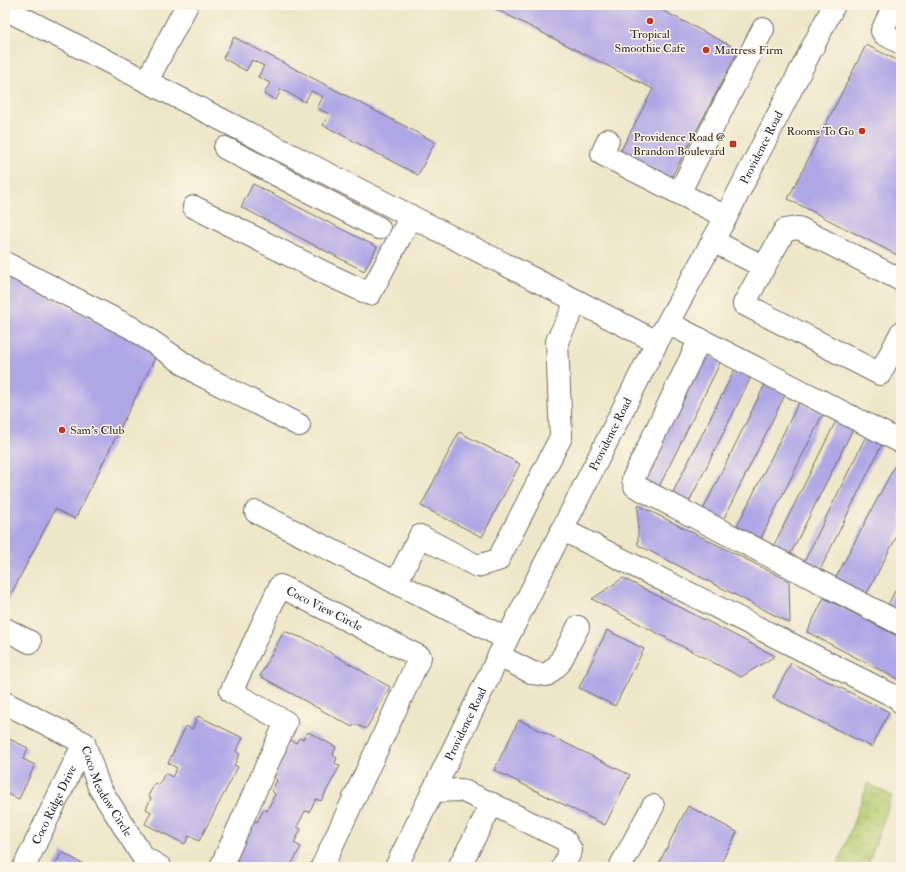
<svg xmlns="http://www.w3.org/2000/svg" width="906" height="872" font-family="'IM FELL Double Pica',serif">
<style>
.wetland{fill:url(#wetland-marsh);stroke:#707b4d}
.building{fill:#afa6e6}
.lines{fill:none;stroke-linecap:round;stroke-linejoin:round}
.minor-casing{stroke:#6f6c62;stroke-width:24}
.minor{stroke:#fff;stroke-width:22}
.poi-dot{fill:#c8321e;stroke:#fcf5e5;stroke-width:1.5}
.labels{text-anchor:middle;stroke-width:3;stroke-linejoin:round;paint-order:stroke}
.poi-label{font-size:12px;fill:#2b2b2b;stroke:#fcf5e5;text-anchor:start}
.street-label{font-size:12px;fill:#2b2b2b;stroke:#fcf5e5}
</style>
<defs>
<pattern id="wetland-marsh" width="20" height="14" patternUnits="userSpaceOnUse"><rect width="20" height="14" fill="#b5cb6f"/><path d="M1 5h8M5 5V1M11 12h8M15 12V8" fill="none" stroke="#9cae60"/></pattern>
</defs>
<rect width="100%" height="100%" fill="#fcf5e5"/>
<filter id="ink" filterUnits="userSpaceOnUse"><feTurbulence type="fractalNoise" baseFrequency=".025" numOctaves="2"/><feDisplacementMap in="SourceGraphic" scale="8" xChannelSelector="R" yChannelSelector="G"/><feConvolveMatrix kernelMatrix="1 2 1 2 8 2 1 2 1" color-interpolation-filters="sRGB"/></filter>
<filter id="wash" filterUnits="userSpaceOnUse"><feTurbulence type="fractalNoise" baseFrequency=".012" numOctaves="4" result="noise"/><feDisplacementMap in="SourceGraphic" scale="16" xChannelSelector="R" yChannelSelector="G"/><feGaussianBlur stdDeviation="0.9" result="paint"/><feColorMatrix in="noise" values="0 0 0 0 0 0 0 0 0 0 0 0 0 0 0 0 0 1.4 0 .05"/><feComposite in="paint" operator="in"/></filter>
<g filter="url(#wash)">
<rect width="100%" height="100%" fill="#eee6c8"/>
<path class="wetland" d="M868,783L892,796L867,867H837Z"/>
<g id="blocks">
<g class="building">
<path d="M488,5H652L739,50L669,182L619,154L653,89Z"/>
<path d="M234,37L435,142L418,175L323,125L329,114L317,108L323,97L311,91L305,102L281,89L276,100L264,94L270,83L258,77L264,66L252,60L246,71L223,58Z"/>
<path d="M866,45L901,62V247L897,255L788,199Z"/>
<path d="M253,184L377,247L364,271L241,207Z"/>
<path d="M5,274L158,352L75,519L55,509L5,606Z"/>
<path d="M704,353L721,361L657,491L640,483Z"/>
<path d="M735,369L751,377L687,506L670,498Z"/>
<path d="M765,384L785,395L721,524L701,514Z"/>
<path d="M799,402L823,414L759,542L735,530Z"/>
<path d="M836,421L853,429L789,557L772,549Z"/>
<path d="M459,432L520,464L482,537L421,506Z"/>
<path d="M866,436L882,444L819,572L803,564Z"/>
<path d="M901,454V528L865,597L834,581Z"/>
<path d="M638,505L789,581L790,623L638,545Z"/>
<path d="M623,578L775,656L741,677L592,599Z"/>
<path d="M901,579V616L886,609Z"/>
<path d="M824,598L901,638V681L807,632Z"/>
<path d="M607,630L644,649L615,706L579,688Z"/>
<path d="M284,631L308,640L390,687L366,729L355,724L352,727L260,676Z"/>
<path d="M791,663L889,712L872,747L773,698Z"/>
<path d="M198,716L243,738L236,751L240,754L234,765L238,767L199,841L189,836L185,844L145,824L151,812L146,809L151,798L148,796L155,783L159,785L165,773L172,777L177,768L168,763L186,726L192,729Z"/>
<path d="M519,720L630,775L605,825L494,770Z"/>
<path d="M308,732L336,747L333,755L337,758L335,763L340,766L321,801L316,799L309,812L305,811L297,827L301,829L294,843L301,847L290,867H238L239,865L236,863L238,858L232,855L249,819L257,822L264,809L267,811L275,794L272,791L277,780L274,777L289,739L296,743L299,738L303,739Z"/>
<path d="M5,737L28,748L23,759L35,765L19,799L7,794L5,798Z"/>
<path d="M688,806L737,832L719,867H657Z"/>
<path d="M62,852L88,867H54Z"/>
</g>
</g>
</g>
<g filter="url(#ink)">
<use href="#blocks" fill-opacity="0" stroke="#6f6c62" stroke-width="1"/>
<g class="lines">
<defs>
<g id="minor">
<path d="M894,5L882,31L884,34L901,43"/>
<path d="M5,9L657,342"/>
<path d="M147,81L187,5"/>
<path d="M608,140L602,154L726,217"/>
<path d="M225,148L379,228"/>
<path d="M679,193L763,29"/>
<path d="M194,207L327,274L370,294L411,216"/>
<path d="M713,241L764,267L744,304L880,374L901,333"/>
<path d="M5,263L132,328L199,374L299,425"/>
<path d="M764,267L785,230L799,228L901,280"/>
<path d="M668,323L901,442"/>
<path d="M700,339L633,479L635,486L901,624"/>
<path d="M256,512L507,639"/>
<path d="M563,530L900,699L901,702"/>
<path d="M396,583L420,536L477,566L498,560L561,437L557,341L577,301"/>
<path d="M5,629L30,642"/>
<path d="M499,656L533,673L547,675L559,664L578,627"/>
<path id="s1" d="M5,703L84,743L99,787L143,857L160,867"/>
<path d="M433,791L461,790L492,804L565,840L571,850L563,867"/>
<path id="s2" d="M24,867L84,743"/>
<path id="s3" d="M221,867L286,722L231,692L280,586L420,657L322,867"/>
<path id="s4" d="M396,867L507,639L657,342L726,217L834,5"/>
<path d="M459,867L492,804"/>
<path d="M620,867L653,806"/>
</g>
</defs>
<use href="#minor" class="minor-casing"/>
<use href="#minor" class="minor"/>
</g>
</g>
<g class="poi-dot">
<circle cx="650" cy="21" r="4"/>
<circle cx="706" cy="50" r="4"/>
<circle cx="862" cy="131" r="4"/>
<rect x="729" y="140" width="8" height="8" rx="2"/>
<circle cx="62" cy="430" r="4"/>
</g>
<g class="labels">
<g class="poi-label">
<text x="650" y="38" text-anchor="middle">Tropical<tspan x="650" dy="14">Smoothie Cafe</tspan></text>
<text x="714" y="54">Mattress Firm</text>
<text x="854" y="135" text-anchor="end">Rooms To Go</text>
<text x="725" y="141" text-anchor="end">Providence Road @<tspan x="725" dy="14">Brandon Boulevard</tspan></text>
<text x="70" y="434">Sam's Club</text>
</g>
<g class="street-label">
<text dy="4" stroke="none"><textPath href="#s4" startOffset="807">Providence Road</textPath></text>
<text dy="4" stroke="none"><textPath href="#s4" startOffset="483">Providence Road</textPath></text>
<text dy="4" stroke="none"><textPath href="#s3" startOffset="388">Coco View Circle</textPath></text>
<text dy="4" stroke="none"><textPath href="#s4" startOffset="159">Providence Road</textPath></text>
<text dy="4" stroke="none"><textPath href="#s1" startOffset="142">Coco Meadow Circle</textPath></text>
<text dy="4" stroke="none"><textPath href="#s2" startOffset="69">Coco Ridge Drive</textPath></text>
</g>
</g>
<rect width="906" height="872" fill="none" stroke="#fcf5e5" stroke-width="20"/>
</svg>
